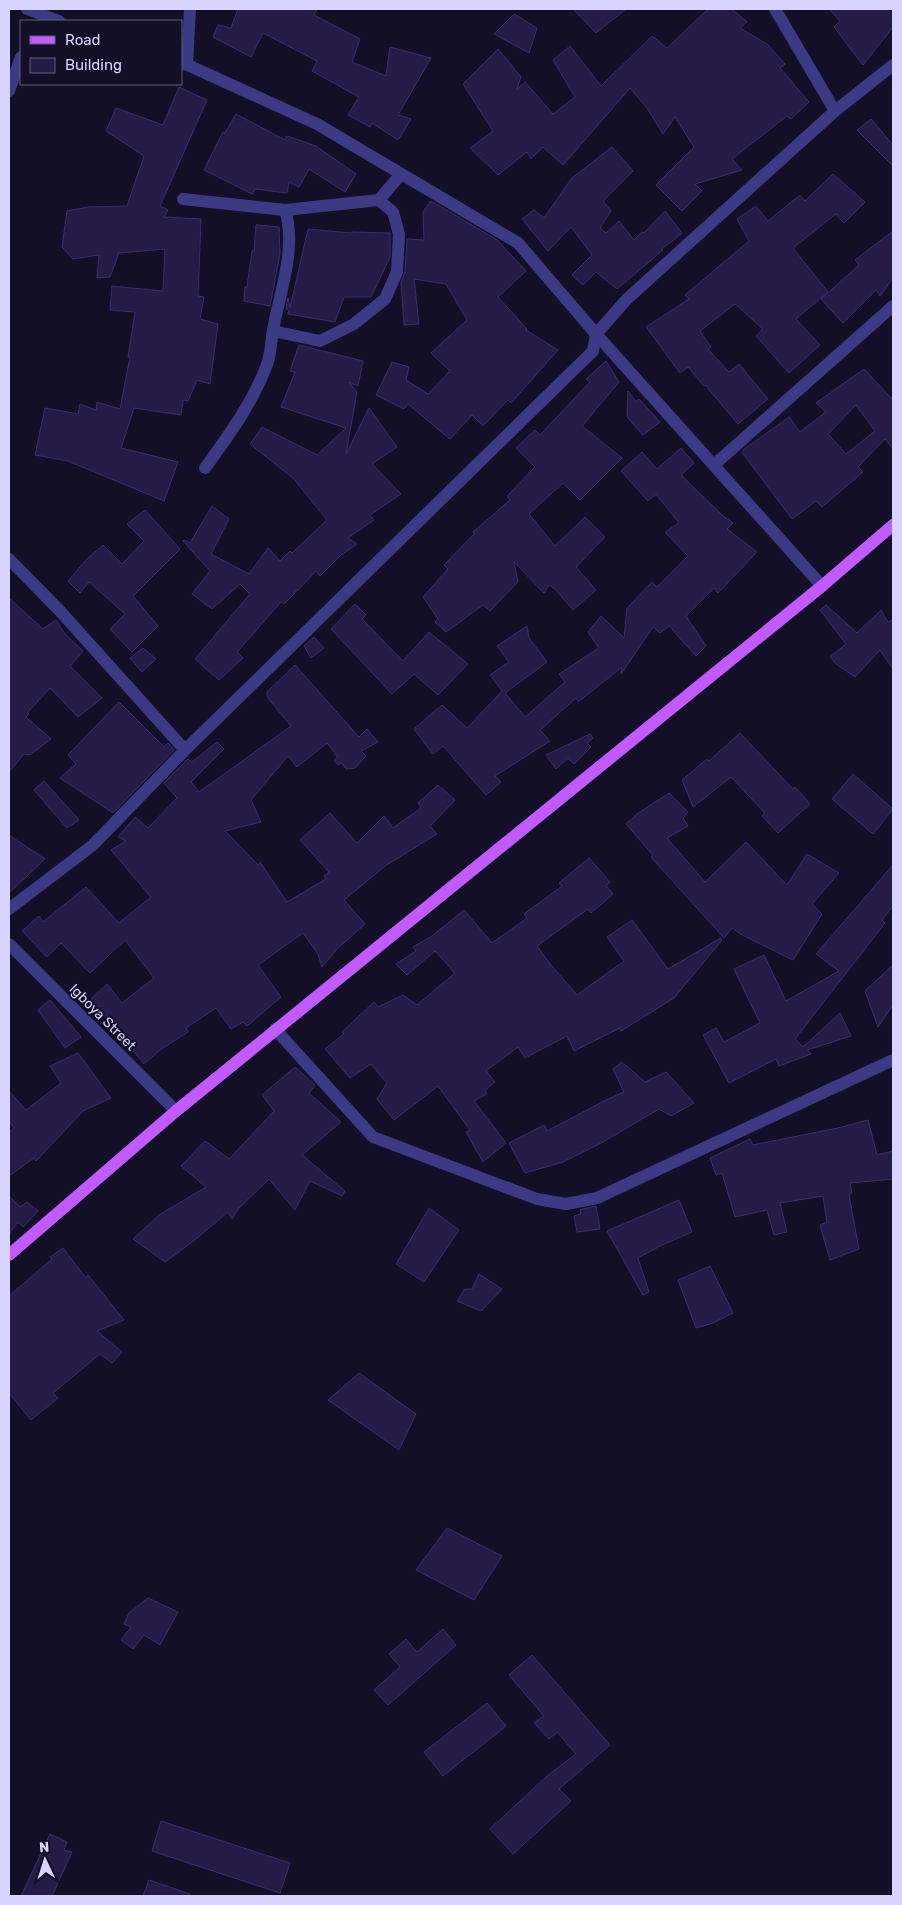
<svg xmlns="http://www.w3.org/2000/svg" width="902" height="1905" font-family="Rubik,sans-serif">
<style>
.building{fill:#241b47;stroke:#3b2d73;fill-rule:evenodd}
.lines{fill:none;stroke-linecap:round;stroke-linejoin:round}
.minor{stroke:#3d3a85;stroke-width:12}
.major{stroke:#c25bff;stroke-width:12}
.labels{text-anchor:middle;stroke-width:4;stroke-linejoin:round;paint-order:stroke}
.street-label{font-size:14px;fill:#d9d4ff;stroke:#130f26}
</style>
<rect width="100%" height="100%" fill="#130f26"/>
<g class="building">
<path d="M238,9H317L314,15L360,39L352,62L386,76L390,47L431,58L398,115L411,119L398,140L372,123L370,127L348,115L359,97L312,71L317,61L263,33L251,57L213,37L218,25L231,28Z"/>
<path d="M573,9H626L596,33Z"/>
<path d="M708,9H732L747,22L740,28L767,44L785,64L780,68L809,102L791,119L787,116L732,159L742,170L695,184L702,191L682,211L656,185L694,147L675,117L663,134L647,108L630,88L563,165L543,147L531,159L527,152L498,175L470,148L493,131L463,84L498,49L521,77L517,89L525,82L553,114L575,97L553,60L570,46L601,86L652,36L667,48Z"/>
<path d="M829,9H893V27L863,65L834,27L840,21Z"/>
<path d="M514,14L537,28L529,53L494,34Z"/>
<path d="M179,87L207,100L160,206L168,210L164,217L201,219L198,296L204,297L200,319L218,324L210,384L197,380L188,401L183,400L181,415L134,408L121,448L178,462L164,501L68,461L35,455L45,408L78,414L80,404L96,410L97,402L120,409L130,357H128L135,312L110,310L112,286L163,291L165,249L119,253L110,277L97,278L99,255L73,259L62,247L67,211L88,207L127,206L144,156L106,131L116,108L163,125Z"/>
<path d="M236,114L285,140L287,136L316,146L356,174L345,192L309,169L299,187L289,182L287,193L255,189L252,194L204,170L223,132L225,133Z"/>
<path d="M871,119L893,145V166L857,130Z"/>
<path d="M612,147L633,171L603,201L611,211L600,228L606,233L619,221L634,240L642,232L644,233L665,211L682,233L662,249L663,250L617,289L596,272L583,285L572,275L592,255L571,227L548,251L522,219L534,210L544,218L572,178Z"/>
<path d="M833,174L865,202L844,223L836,214L793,248L828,292L796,319L820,345L789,373L756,336L763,329L735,304L700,331L711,347L708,349L729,372L739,364L768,399L738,424L705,385L704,386L688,367L680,373L646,327L689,299L685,295L749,241L737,219L756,206L768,221L800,195L805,201Z"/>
<path d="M431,201L497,240L526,271L498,297L527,329L526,330L558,350L511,403L508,400L483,426L472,415L450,439L408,404L404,409L376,395L392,362L409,367L406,380L428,394L450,371L431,353L467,320L446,284L414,279L419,324L404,325L401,282L405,272L407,239L424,240L423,212Z"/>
<path d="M256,225L279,227L280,254L270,306L244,301L245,287H247L252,251H254Z"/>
<path d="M308,229L352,233V232L390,233V257L371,297H344L335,322L288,314L289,310L286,309L288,298L290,308Z"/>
<path d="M893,231V278L880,296L876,290L843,323L821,299L859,265L855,260Z"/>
<path d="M299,345L363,361L358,386L349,382L357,392L346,454L369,408L397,447L372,464L401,494L370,515L374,520L348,538L357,544L341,555L320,576L316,571L297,591H294L295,593L284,604L281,602L237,652L243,658L219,680L195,659L250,594L240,584L212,609L192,594L210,571L183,541L184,540L190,543L212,506L229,519L211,554L249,574L268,548L280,561L290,551L292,553L327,520L294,479L250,444L262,427L317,455L346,428L281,407L295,372L290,371Z"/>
<path d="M606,361L619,382L582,426L622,458L580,500L563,483L529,514L555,546L585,517L605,537L576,567L596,590L573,610L555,589L549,585L544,593L514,562L518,582L490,611L483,605L446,632L435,622L438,619L423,597L448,569L444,565L474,534L473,532L510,500L507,496L535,467L516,448L535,430L540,435L590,382L586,379Z"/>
<path d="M864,369L893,400V449L885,439L858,467L863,472L822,507L816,501L792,519L743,454V450L789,417L800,432L826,412L816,403ZM856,405L875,431L846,454L828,434Z"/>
<path d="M628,391L636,402L639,399L660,422L643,435L627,417Z"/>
<path d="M681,448L694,463L681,475L723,516L733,523L727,529L757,552L718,593L714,588L686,616L706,646L696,656L669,626L660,633L653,627L621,674L622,667L578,702L576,698L540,730L550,741L495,776L501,782L486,795L443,746L433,754L414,729L442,705L467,728L502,691L490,675L509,662L497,646L527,626L529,638L547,662L505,693L525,717L565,682L559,674L599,648L588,632L601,616L624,638L627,608L652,582L657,587L688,556L665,532L679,523L656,494L648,501L621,471L642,452L657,469Z"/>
<path d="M145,510L180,549L133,596L158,626L132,652L110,629L125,614L89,582L80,593L68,581L86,560L103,545L122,564L144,541L127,524Z"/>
<path d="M9,598L43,629L56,620L65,634L83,651L70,666L102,698L78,717L50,688L27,713L29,714L26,717L51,739L30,755L24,754L9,772Z"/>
<path d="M355,604L366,615L362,619L403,661L429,632L468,664L438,695L414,674L392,694L331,629Z"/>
<path d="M826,605L857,633L881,610L888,622L893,620V669L880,650L855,677L836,664L830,657L846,644L820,610Z"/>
<path d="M314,637L324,648L311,658L304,646Z"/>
<path d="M143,648L156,659L142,672L130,658Z"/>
<path d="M295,665L359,737L367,729L378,742L361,751L366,756L355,768L346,769L342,763L338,765L334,760L338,757L327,743L297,767L288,756L251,800L261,822L225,831L258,865L260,862L287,902L326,879L324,876L329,872L300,840L330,813L357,843L384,816L393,828L421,808L418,803L438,785L455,800L430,826L437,834L385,866L344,900L365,924L336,950L322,967L318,954L303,933L258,965L281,997L247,1026L243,1022L231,1029L216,1008L186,1028L188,1032L160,1050L144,1064L91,999L107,984L122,1003L154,978L125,940L90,973L61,943L47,957L22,931L39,916L43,922L86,887L119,923L151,897L111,850L126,841L118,837L135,817L148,828L177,798L164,783L188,759L192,762L217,742L224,749L191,782L199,792L291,726L267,697V692Z"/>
<path d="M119,702L164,747L168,743L174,750L113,813L60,778L76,764L68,755Z"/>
<path d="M740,733L793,789L795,787L810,804L778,833L762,816L765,813L731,777L693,807L682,780L707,759L709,761Z"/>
<path d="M590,734L593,738L587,743L591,747L574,764L568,758L556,769L546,755Z"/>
<path d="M853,774L893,809L873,834L832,799Z"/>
<path d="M44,781L79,820L67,828L34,790Z"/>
<path d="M669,793L688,812L683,818L688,826L667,838L705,882L746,842L787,885L807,854L839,873L812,904L822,914L793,960L742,935L732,928L724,938L651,857L653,855L626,824L637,814Z"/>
<path d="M9,835L45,859L9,893Z"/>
<path d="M589,858L610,882L606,886L613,894L591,913L588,909L537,946L551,965L577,995L624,961L607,937L632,920L668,969L721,938L722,940L674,998L621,1031L620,1028L574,1051L567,1036L525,1058L518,1047L486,1071L495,1082L485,1090L487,1094L474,1101L506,1143L483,1162L466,1132L470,1130L438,1086L394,1120L377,1099L387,1083L371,1064L350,1078L325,1049L344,1034L342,1032L374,1002L378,1007L403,995L417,1005L455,973L435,951L407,975L396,964L416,951L413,947L432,936L464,910L492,943L527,918L524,914L562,886L559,883Z"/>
<path d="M893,865V906L882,920L885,923L795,1039L803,1047L840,1013L851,1036L807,1050L811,1054L779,1066L776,1059L729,1083L703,1035L716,1028L724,1042L760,1023L734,969L764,955L786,1001L839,971L816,954Z"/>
<path d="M893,965V1005L878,1027L865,991Z"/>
<path d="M50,1000L81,1037L65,1048L38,1010Z"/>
<path d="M78,1053L111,1098L83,1111L36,1161L34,1158L9,1176V1133L14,1128L9,1121V1091L26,1110L61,1083L50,1066Z"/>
<path d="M622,1062L645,1082L666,1072L694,1103L671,1116L659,1109L603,1142L563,1162L525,1173L509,1143L544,1125L547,1131L604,1101L624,1092L613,1069Z"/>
<path d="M295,1067L315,1085L309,1093L341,1122L302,1155L345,1191L342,1196L310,1181L295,1210L269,1179L239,1208L232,1219L228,1212L196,1239L165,1262L133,1239L159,1215L206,1187L181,1166L205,1141L229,1159L274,1111L262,1095Z"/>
<path d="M868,1120L877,1155L893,1151V1179L850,1183L852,1193L849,1195L859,1249L830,1260L820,1225L827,1222L823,1196L780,1203L787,1232L774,1235L767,1210L735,1217L722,1173L716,1175L710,1158L750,1139L753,1145L838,1128Z"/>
<path d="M9,1196L20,1207L27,1202L38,1211L23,1227L18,1222L9,1234Z"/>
<path d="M679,1200L692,1232L662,1245L638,1258L649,1292L643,1295L607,1231Z"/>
<path d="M596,1206L600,1229L577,1232L574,1216L581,1214L580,1210Z"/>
<path d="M429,1208L459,1230L424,1282L396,1264Z"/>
<path d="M63,1248L86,1278L88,1275L124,1320L97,1331L122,1352L112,1363L100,1354L53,1393L58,1398L31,1420L9,1393V1296L52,1259L50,1257Z"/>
<path d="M710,1266L733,1313L713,1323L696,1328L678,1280Z"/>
<path d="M479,1274L502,1289L481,1311L457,1301L465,1289H472Z"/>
<path d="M359,1373L416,1414L399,1450L328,1400Z"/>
<path d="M447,1528L502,1556L474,1600L416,1570Z"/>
<path d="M148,1598L178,1612L160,1645L144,1635L133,1649L121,1640L131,1627L124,1624L129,1613Z"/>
<path d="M443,1629L456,1645L388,1705L374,1690L400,1667L389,1654L406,1639L417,1652Z"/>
<path d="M532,1655L610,1745L559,1789L571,1801L513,1854L490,1829L547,1776L576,1754L557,1732L549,1739L534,1723L544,1716L509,1675Z"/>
<path d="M487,1703L506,1726L443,1776L424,1752Z"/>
<path d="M161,1821L290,1863L280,1893L152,1851Z"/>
<path d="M50,1834L67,1842L64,1850L72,1852L52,1896H21Z"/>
<path d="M149,1880L190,1894L189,1896H143Z"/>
</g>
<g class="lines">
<g class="minor">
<path d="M27,9L59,21"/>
<path d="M775,9L835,111"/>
<path d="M181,62L317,124L518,243L596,334L822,586"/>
<path d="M187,64L190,9"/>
<path d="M9,91L21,57"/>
<path d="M183,199L285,210L379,200L401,174"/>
<path d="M273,331L320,341L354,324L385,299L397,272L399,234L393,212L379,200"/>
<path d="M714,465L893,306"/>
<path d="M205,468C228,436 252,404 266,367C271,356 271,342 273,330C280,291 297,248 285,210"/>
<path d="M9,559L60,611L185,750"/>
<path d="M9,909L93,845L185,750L593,351L596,334L627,299L835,111L893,65"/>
<path d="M9,944L176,1111"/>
<path d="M275,1029L373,1137L537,1199L566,1204L597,1198L893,1060"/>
</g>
<path class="major" d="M9,1255L176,1111L822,586L893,525"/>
</g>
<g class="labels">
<g class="street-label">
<text transform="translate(103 1017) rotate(45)" y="5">Igboya Street</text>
</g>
</g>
<rect width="902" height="1905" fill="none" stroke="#d9d4ff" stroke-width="20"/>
<rect x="20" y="20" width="162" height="65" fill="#130f26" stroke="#625e7d"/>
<rect x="30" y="36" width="25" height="8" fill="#c25bff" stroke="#625e7d"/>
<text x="65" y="45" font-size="15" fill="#d9d4ff">Road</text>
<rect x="30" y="58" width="25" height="15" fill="#241b47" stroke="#625e7d"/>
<text x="65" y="70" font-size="15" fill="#d9d4ff">Building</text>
<g transform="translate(45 1860) rotate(356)" stroke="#130f26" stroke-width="4" paint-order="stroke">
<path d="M0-4L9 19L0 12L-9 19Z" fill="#d9d4ff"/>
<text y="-8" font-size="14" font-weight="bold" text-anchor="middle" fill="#d9d4ff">N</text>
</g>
</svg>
